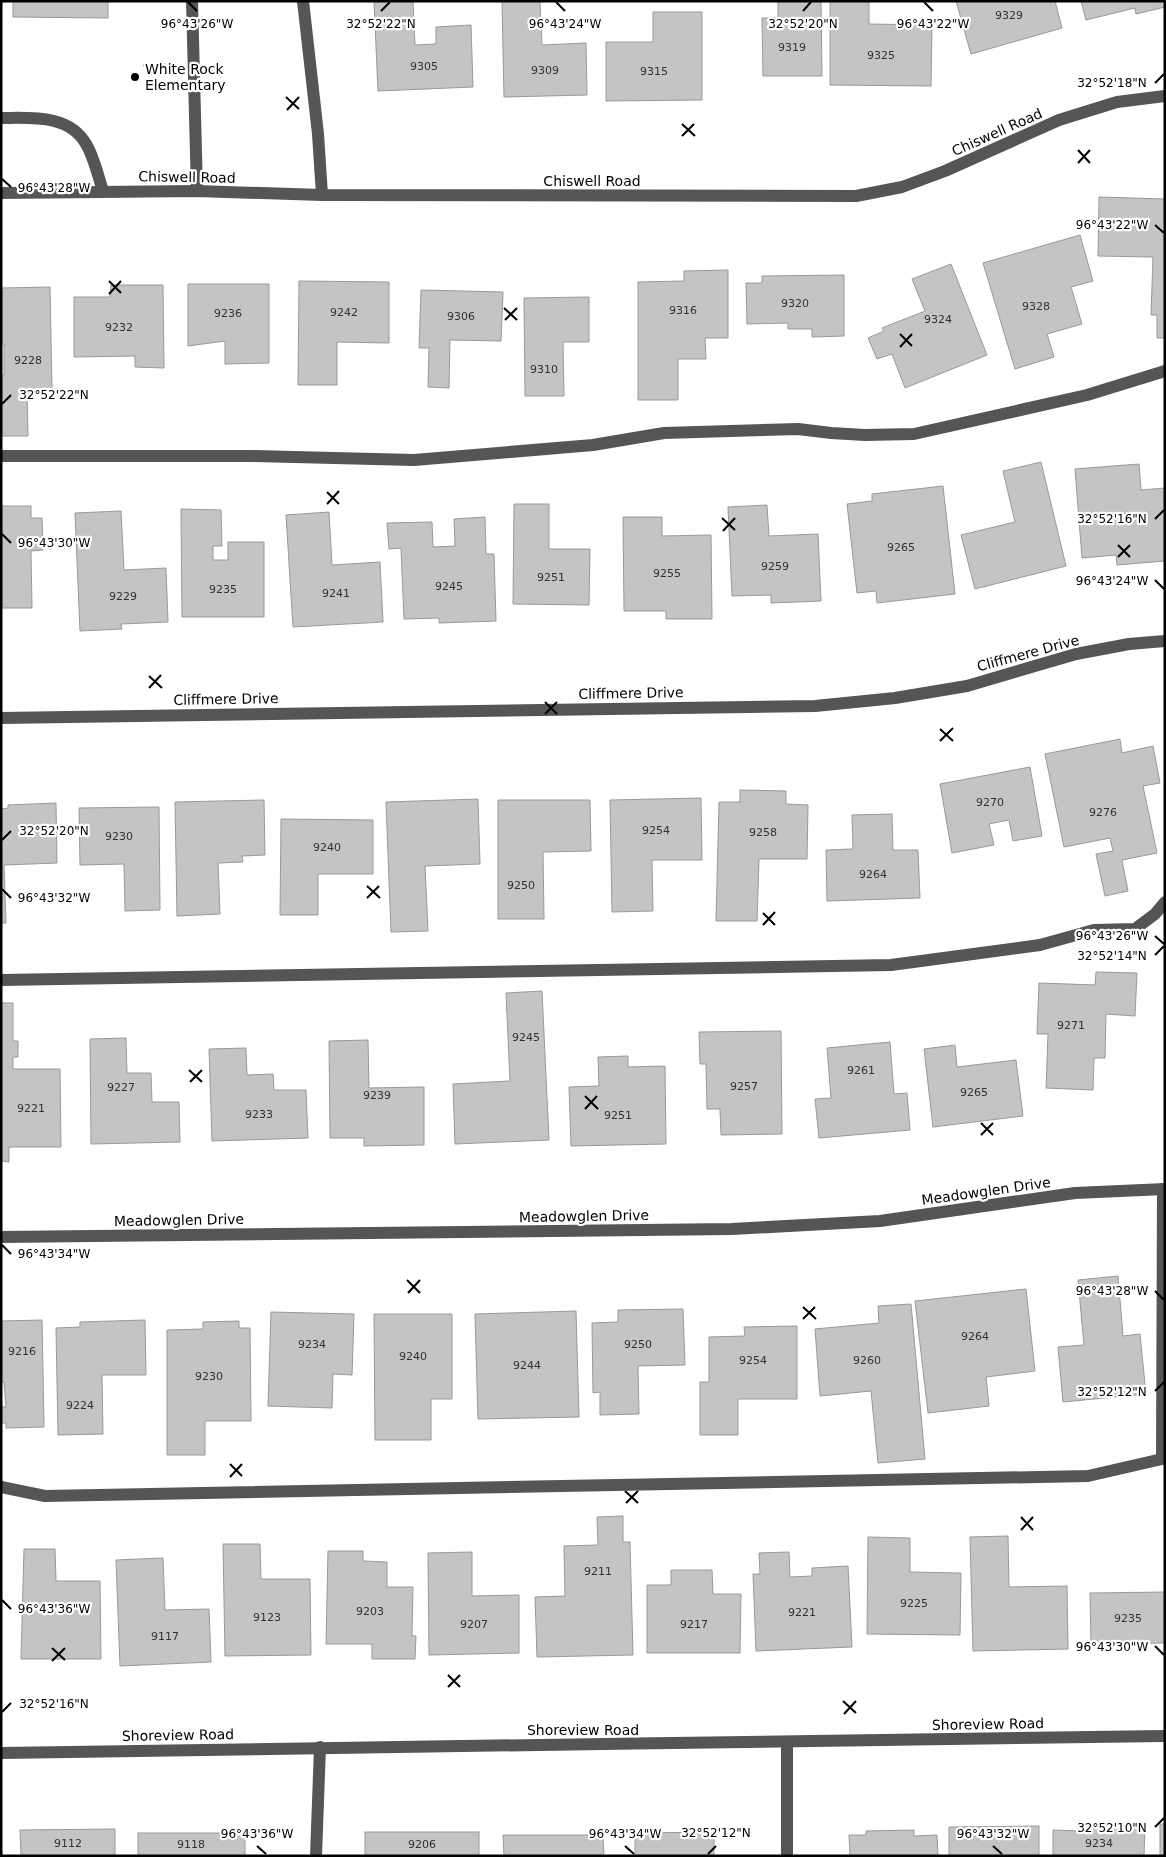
<svg xmlns="http://www.w3.org/2000/svg" width="1166" height="1857" font-family="'DejaVu Sans',sans-serif">
<style>
.building{fill:#c4c4c4;stroke:#999}
.lines{fill:none;stroke-linecap:round;stroke-linejoin:round}
.path{stroke:#777;stroke-width:3;stroke-dasharray:1 2.5;stroke-linecap:butt}
.minor{stroke:#555;stroke-width:12}
.ticks{fill:none;stroke:#000;stroke-width:2}
.poi-dot{fill:#000;stroke:#fff;stroke-width:2}
.labels{text-anchor:middle;stroke-width:4.5;stroke-linejoin:round;paint-order:stroke}
.number-label{font-size:11px;fill:#313131}
.poi-label{font-size:14px;fill:#000;stroke:#fff;text-anchor:start}
.street-label{font-size:14px;fill:#000;stroke:#fff}
.ticks-label{font-size:12px;text-anchor:middle;fill:#000;stroke:#fff;stroke-width:4.5;stroke-linejoin:round;paint-order:stroke}
</style>
<rect width="100%" height="100%" fill="#fff"/>
<g class="building">
<path d="M13,1H108V18L13,17Z"/>
<path d="M374,1H413L415,45L436,44V27L471,25L473,87L378,91Z"/>
<path d="M502,1H540L542,45L586,43L587,95L504,97Z"/>
<path d="M778,1H821L822,76H763L762,18H778Z"/>
<path d="M830,1H869V24L932,25L931,86L830,85Z"/>
<path d="M956,1H1055L1062,28L971,54Z"/>
<path d="M1081,1H1165V7L1136,14L1135,8L1086,20Z"/>
<path d="M653,12H702V100L606,101V42H653Z"/>
<path d="M1099,197L1165,199V338H1157V315H1151L1153,257L1098,256Z"/>
<path d="M1080,235L1093,281L1071,287L1082,324L1047,334L1054,357L1015,369L983,263Z"/>
<path d="M951,264L987,355L905,388L892,354L877,359L868,338L884,331L882,328L925,311L912,279Z"/>
<path d="M728,270V338H705L706,359H678V400H638V282L684,281V271Z"/>
<path d="M844,275V336L812,337V329H788V323L747,324L746,283H762V276Z"/>
<path d="M299,281L389,282V343L337,342V385H298Z"/>
<path d="M188,284H269V363L225,364V341L188,346Z"/>
<path d="M111,285H163L164,368L135,367V356L74,357V297H110Z"/>
<path d="M50,287L52,390H27L28,436H1V375H4V344H1V288Z"/>
<path d="M421,290L503,292L501,341L450,340L449,388L428,387L429,348H419Z"/>
<path d="M589,297V342H563L564,396H525L524,298Z"/>
<path d="M1041,462L1066,566L975,589L961,535L1015,522L1003,471Z"/>
<path d="M1139,464L1141,490L1165,488V561L1117,565L1116,555L1082,558L1075,469Z"/>
<path d="M943,486L955,594L877,603L876,591L857,593L847,504L872,501V494Z"/>
<path d="M514,504H549V549H590L589,605L513,604Z"/>
<path d="M767,505L769,536L818,534L821,601L771,603V595L732,596L728,507Z"/>
<path d="M1,506H31V518H42L43,550L31,551L32,608H1Z"/>
<path d="M181,509L221,510L222,546H213V560H228V542H264V617H182Z"/>
<path d="M121,511L124,570L166,568L168,622L121,624L122,629L80,631L75,513Z"/>
<path d="M329,512L332,565L380,562L383,622L293,627L286,515Z"/>
<path d="M485,517L486,554H494L496,621L439,623V618L404,619L401,548L389,549L387,523L432,522L433,547L455,546L454,519Z"/>
<path d="M623,517H662V536L711,535L712,619H666V611H624Z"/>
<path d="M1120,739L1122,753L1153,746L1160,783L1143,786L1157,853L1122,860L1128,891L1105,896L1096,854L1113,851L1110,838L1064,847L1045,754Z"/>
<path d="M1030,767L1042,836L1013,841L1009,820L989,824L994,845L952,853L940,784Z"/>
<path d="M740,790L786,791V804L808,805L807,859H759L757,921H716L719,802H740Z"/>
<path d="M701,798L702,860H652L653,911L612,912L610,800Z"/>
<path d="M478,799L480,864L425,866L428,931L391,932L386,802Z"/>
<path d="M264,800L265,855L242,856L243,862L218,863L220,914L177,916L175,802Z"/>
<path d="M498,800H590L591,851L543,852L544,919H498Z"/>
<path d="M56,803L57,863L4,865L6,923H1V809L8,808V805Z"/>
<path d="M159,807L160,910L125,911L124,864L80,865L79,808Z"/>
<path d="M892,814L893,850H918L920,898L827,901L826,850L853,849L852,815Z"/>
<path d="M281,819L373,820V874H318V915H280Z"/>
<path d="M1096,972L1137,973L1135,1016L1106,1014L1105,1058H1094L1093,1090L1046,1088L1048,1034H1037L1039,983L1095,985Z"/>
<path d="M542,991L549,1140L455,1144L453,1084L510,1081L506,993Z"/>
<path d="M1,1003H13V1041H18V1057H13V1069H60L61,1147H9V1162L1,1161Z"/>
<path d="M781,1031L782,1134L721,1135L720,1109H707L706,1064H700L699,1032Z"/>
<path d="M126,1038L127,1073H151L152,1102H179L180,1142L91,1144L90,1039Z"/>
<path d="M368,1040L369,1088L424,1087V1145L364,1146V1138H330L329,1041Z"/>
<path d="M890,1042L894,1094L907,1093L910,1130L819,1138L815,1099L831,1098L827,1048Z"/>
<path d="M955,1045L957,1067L1016,1060L1023,1116L933,1127L924,1049Z"/>
<path d="M246,1048L247,1075L273,1074L274,1090H306L308,1138L212,1141L209,1049Z"/>
<path d="M628,1056V1067L665,1066L666,1144L571,1146L569,1087L599,1086L598,1057Z"/>
<path d="M1118,1276L1123,1336L1140,1334L1146,1394L1063,1402L1058,1347L1084,1345L1078,1280Z"/>
<path d="M1026,1289L1035,1371L986,1377L989,1406L928,1413L915,1301Z"/>
<path d="M911,1304L925,1459L878,1463L871,1391L820,1396L815,1329L879,1323L878,1306Z"/>
<path d="M683,1309L685,1365L638,1366L639,1414L600,1415V1392L593,1393L592,1323L618,1322V1310Z"/>
<path d="M576,1311L579,1417L478,1419L475,1314Z"/>
<path d="M271,1312L354,1314L352,1375L333,1374L332,1408L268,1406Z"/>
<path d="M374,1314H452V1399H431V1440H375Z"/>
<path d="M42,1320L44,1427L6,1428V1423H1V1407H6L4,1382H1V1321Z"/>
<path d="M145,1320L146,1375H102L103,1434L58,1435L56,1328L80,1327V1322Z"/>
<path d="M239,1321V1328H250L251,1421H205V1455H167V1330L203,1329V1322Z"/>
<path d="M797,1326V1399H738V1435H700V1382H709V1337L745,1336L744,1327Z"/>
<path d="M623,1516V1542H630L633,1655L537,1657L535,1597L565,1596L564,1546L598,1545L597,1517Z"/>
<path d="M1008,1536L1009,1587L1067,1586L1068,1649L973,1651L970,1537Z"/>
<path d="M868,1537L910,1538V1572L961,1573L960,1635L867,1634Z"/>
<path d="M223,1544H260L261,1579H310L311,1655L225,1656Z"/>
<path d="M24,1549H55L56,1581H100L101,1659H21Z"/>
<path d="M328,1551H363V1561L387,1562V1587H413L412,1636H416L415,1659H372V1644H326Z"/>
<path d="M472,1552V1596L519,1595V1653L429,1655L428,1553Z"/>
<path d="M789,1552L790,1577L812,1576V1568L848,1566L852,1647L756,1651L753,1574H760L759,1553Z"/>
<path d="M163,1558L165,1610L209,1609L211,1662L120,1666L116,1560Z"/>
<path d="M671,1570H712L713,1594H741L740,1653H647V1585H671Z"/>
<path d="M1165,1592V1643L1091,1644L1090,1593Z"/>
<rect x="1160" y="1824" width="5" height="32"/>
<path d="M1082,1825H1145L1144,1856H1053V1830L1082,1831Z"/>
<path d="M1039,1826V1856H949V1827Z"/>
<path d="M115,1829V1856H21L20,1830Z"/>
<path d="M914,1830V1836L937,1835L938,1856H850L849,1835H866V1831Z"/>
<rect x="365" y="1832" width="114" height="24"/>
<path d="M714,1832V1856H635V1833Z"/>
<rect x="138" y="1833" width="107" height="23"/>
<path d="M503,1835H603L604,1856H504Z"/>
</g>
<g class="lines">
<path class="path" d="M143,65H170"/>
<g class="minor">
<path d="M192,1L197,191"/>
<path d="M303,1L318,134L322,195"/>
<path d="M1,118C31,118 69,114 86,144C94,157 98,176 103,191"/>
<path d="M1,193L197,191L322,195L856,196L902,187L945,171L1059,120L1117,102L1165,96"/>
<path d="M1,456H252L414,460L593,445L664,433L798,429L831,433L865,435L914,434L1087,395L1165,371"/>
<path d="M1,718L815,706L895,698L967,686L1076,654L1129,644L1165,641"/>
<path d="M1,980L891,965L1040,945L1094,930L1135,929L1155,914L1165,902"/>
<path d="M1,1237L732,1229L880,1221L1075,1193L1165,1189"/>
<path d="M1,1487L45,1496L1088,1476L1162,1459L1163,1189"/>
<path d="M787,1743V1856"/>
<path d="M1,1753C389,1745 777,1743 1165,1736"/>
<path d="M316,1856L320,1747"/>
</g>
</g>
<path class="ticks" d="M188,2L197,11M556,2L565,11M924,2L933,11M381,11L390,2M803,11L811,2M1155,83L1164,74M286,97L299,109M287,110L299,97M682,124L695,136M682,136L694,124M1078,150L1090,163M1078,163L1090,150M2,179L11,187M1155,225L1164,233M109,281L121,293M109,294L121,281M504,308L517,320M505,320L517,308M900,334L912,346M900,347L912,334M2,404L11,395M327,492L339,504M327,504L339,491M722,518L735,530M1155,519L1164,510M723,531L735,518M2,534L11,543M1118,545L1130,557M1118,557L1130,545M1155,580L1164,589M149,676L162,688M149,688L161,675M545,702L557,714M545,714L557,702M940,729L953,741M940,741L953,728M2,840L11,831M367,886L380,898M2,889L11,898M367,898L379,886M763,913L775,925M763,925L775,912M1155,936L1164,944M1155,955L1164,946M189,1070L202,1082M190,1082L202,1070M585,1096L598,1109M585,1109L597,1096M981,1123L993,1135M981,1135L993,1123M2,1245L11,1254M407,1280L420,1293M1155,1291L1164,1300M408,1293L420,1280M803,1307L816,1319M803,1319L815,1307M1155,1391L1164,1382M230,1464L242,1476M230,1477L242,1464M625,1491L638,1503M626,1503L638,1491M1021,1517L1033,1530M1021,1530L1033,1517M2,1600L11,1609M1155,1646L1164,1655M52,1648L65,1660M52,1661L65,1648M448,1675L460,1687M448,1687L460,1675M843,1701L856,1713M2,1712L11,1703M844,1714L856,1701M1155,1827L1164,1818M257,1846L266,1854M625,1846L634,1854M993,1846L1002,1854M708,1854L716,1846"/>
<circle class="poi-dot" cx="135" cy="77" r="5"/>
<g class="labels">
<g class="number-label">
<text x="1009" y="19">9329</text>
<text x="792" y="51">9319</text>
<text x="881" y="59">9325</text>
<text x="424" y="70">9305</text>
<text x="545" y="74">9309</text>
<text x="654" y="75">9315</text>
<text x="795" y="307">9320</text>
<text x="1036" y="310">9328</text>
<text x="683" y="314">9316</text>
<text x="344" y="316">9242</text>
<text x="228" y="317">9236</text>
<text x="461" y="320">9306</text>
<text x="938" y="323">9324</text>
<text x="119" y="331">9232</text>
<text x="28" y="364">9228</text>
<text x="544" y="373">9310</text>
<text x="901" y="551">9265</text>
<text x="775" y="570">9259</text>
<text x="667" y="577">9255</text>
<text x="551" y="581">9251</text>
<text x="449" y="590">9245</text>
<text x="223" y="593">9235</text>
<text x="336" y="597">9241</text>
<text x="123" y="600">9229</text>
<text x="990" y="806">9270</text>
<text x="1103" y="816">9276</text>
<text x="656" y="834">9254</text>
<text x="763" y="836">9258</text>
<text x="119" y="840">9230</text>
<text x="327" y="851">9240</text>
<text x="873" y="878">9264</text>
<text x="521" y="889">9250</text>
<text x="1071" y="1029">9271</text>
<text x="526" y="1041">9245</text>
<text x="861" y="1074">9261</text>
<text x="744" y="1090">9257</text>
<text x="121" y="1091">9227</text>
<text x="974" y="1096">9265</text>
<text x="377" y="1099">9239</text>
<text x="31" y="1112">9221</text>
<text x="259" y="1118">9233</text>
<text x="618" y="1119">9251</text>
<text x="975" y="1340">9264</text>
<text x="312" y="1348">9234</text>
<text x="638" y="1348">9250</text>
<text x="22" y="1355">9216</text>
<text x="413" y="1360">9240</text>
<text x="753" y="1364">9254</text>
<text x="867" y="1364">9260</text>
<text x="527" y="1369">9244</text>
<text x="209" y="1380">9230</text>
<text x="80" y="1409">9224</text>
<text x="598" y="1575">9211</text>
<text x="914" y="1607">9225</text>
<text x="370" y="1615">9203</text>
<text x="802" y="1616">9221</text>
<text x="267" y="1621">9123</text>
<text x="1128" y="1622">9235</text>
<text x="474" y="1628">9207</text>
<text x="694" y="1628">9217</text>
<text x="165" y="1640">9117</text>
<text x="68" y="1847">9112</text>
<text x="1099" y="1847">9234</text>
<text x="191" y="1848">9118</text>
<text x="422" y="1848">9206</text>
</g>
<g class="poi-label">
<text x="145" y="74">White Rock<tspan x="145" dy="16">Elementary</tspan></text>
</g>
<g class="street-label">
<text transform="translate(997 132) rotate(-24)" y="5">Chiswell Road</text>
<text transform="translate(187 177) rotate(1)" y="5">Chiswell Road</text>
<text x="592" y="186">Chiswell Road</text>
<text transform="translate(1028 653) rotate(-15)" y="5">Cliffmere Drive</text>
<text transform="translate(631 693) rotate(-1)" y="5">Cliffmere Drive</text>
<text transform="translate(226 699) rotate(-1)" y="5">Cliffmere Drive</text>
<text transform="translate(986 1191) rotate(-8)" y="5">Meadowglen Drive</text>
<text transform="translate(584 1216) rotate(-1)" y="5">Meadowglen Drive</text>
<text transform="translate(179 1220) rotate(-1)" y="5">Meadowglen Drive</text>
<text transform="translate(988 1724) rotate(-1)" y="5">Shoreview Road</text>
<text x="583" y="1735">Shoreview Road</text>
<text transform="translate(178 1735) rotate(-1)" y="5">Shoreview Road</text>
</g>
</g>
<g class="ticks-label">
<text x="197" y="28">96°43'26"W</text>
<text x="565" y="28">96°43'24"W</text>
<text x="933" y="28">96°43'22"W</text>
<text x="381" y="28">32°52'22"N</text>
<text x="803" y="28">32°52'20"N</text>
<text x="1112" y="87">32°52'18"N</text>
<text x="54" y="192">96°43'28"W</text>
<text x="1112" y="229">96°43'22"W</text>
<text x="54" y="399">32°52'22"N</text>
<text x="1112" y="523">32°52'16"N</text>
<text x="54" y="547">96°43'30"W</text>
<text x="1112" y="585">96°43'24"W</text>
<text x="54" y="835">32°52'20"N</text>
<text x="54" y="902">96°43'32"W</text>
<text x="1112" y="940">96°43'26"W</text>
<text x="1112" y="960">32°52'14"N</text>
<text x="54" y="1258">96°43'34"W</text>
<text x="1112" y="1295">96°43'28"W</text>
<text x="1112" y="1396">32°52'12"N</text>
<text x="54" y="1613">96°43'36"W</text>
<text x="1112" y="1651">96°43'30"W</text>
<text x="54" y="1708">32°52'16"N</text>
<text x="1112" y="1832">32°52'10"N</text>
<text x="716" y="1837">32°52'12"N</text>
<text x="257" y="1838">96°43'36"W</text>
<text x="625" y="1838">96°43'34"W</text>
<text x="993" y="1838">96°43'32"W</text>
</g>
<rect width="1166" height="1857" fill="none" stroke="#000000" stroke-width="5"/>
</svg>
